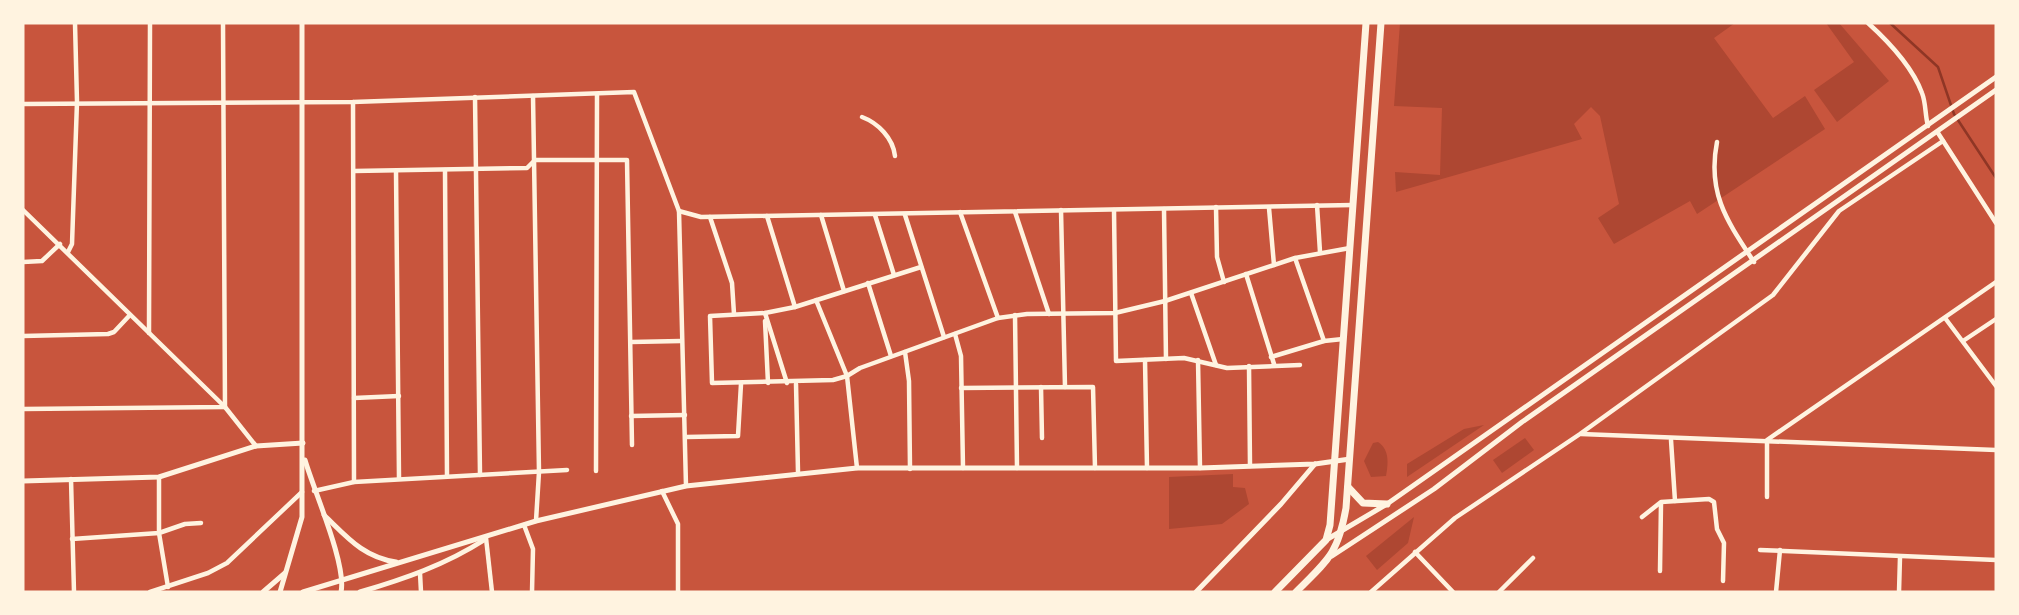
<svg xmlns="http://www.w3.org/2000/svg" width="2019" height="615" font-family="Signika,sans-serif">
<style>
.green{fill:#ae4732}
.lines{fill:none;stroke-linecap:round;stroke-linejoin:round}
.stream{stroke:#8f3625;stroke-width:2.5}
.minor{stroke:#fff3e0;stroke-width:4.5}
.tertiary{stroke:#fff3e0;stroke-width:5}
.secondary{stroke:#fff3e0;stroke-width:5}
.trunk{stroke:#fff3e0;stroke-width:7}
</style>
<rect width="100%" height="100%" fill="#c8553d"/>
<g class="green">
<path d="M1400,23H1735L1714,38L1773,118L1805,96L1825,129L1697,214L1690,201L1614,244L1598,218L1619,204L1600,116L1591,107L1574,124L1582,139L1396,192L1395,172L1440,175L1442,108L1394,106Z"/>
<path d="M1826,23H1839L1889,81L1837,122L1814,90L1854,62Z"/>
<path d="M1484,425L1407,477V464L1464,429Z"/>
<path d="M1525,438L1534,450L1502,473L1493,460Z"/>
<path d="M1378,442C1390,450 1388,464 1386,476L1371,477L1364,461L1373,443Z"/>
<path d="M1233,474V487L1245,488L1249,504L1222,524L1169,529V477Z"/>
<path d="M1414,517L1408,543L1377,570L1366,556Z"/>
</g>
<g class="lines">
<path class="stream" d="M1890,23L1938,67L1954,114L1996,178"/>
<g class="minor">
<path d="M1868,23C1889,42 1912,66 1922,93C1926,103 1925,115 1928,126"/>
<path d="M533,96L539,472L536,521"/>
<path d="M475,97L480,475"/>
<path d="M353,102L354,482"/>
<path d="M23,104L353,102L634,92L679,211L686,486"/>
<path d="M862,117C878,123 893,138 895,156"/>
<path d="M1938,133L1996,223"/>
<path d="M1717,142C1707,193 1727,221 1754,262"/>
<path d="M445,170L447,476"/>
<path d="M354,171L527,168L535,160H627L632,445"/>
<path d="M396,171L399,478"/>
<path d="M1317,205L1320,252"/>
<path d="M1216,207L1217,257L1224,282"/>
<path d="M1269,208L1274,265"/>
<path d="M1164,209L1166,359"/>
<path d="M23,210L225,407L256,446"/>
<path d="M1061,210L1065,387"/>
<path d="M1114,210L1116,361L1184,358L1227,368L1300,365"/>
<path d="M679,211L701,217L1353,205"/>
<path d="M960,212L998,318"/>
<path d="M1015,212L1049,314"/>
<path d="M821,215L844,291"/>
<path d="M875,215L894,275"/>
<path d="M905,215L944,337"/>
<path d="M767,216L795,307"/>
<path d="M710,217L732,283L734,314"/>
<path d="M68,252L72,244L77,102L75,23"/>
<path d="M1295,258L1324,341"/>
<path d="M23,262L42,261L60,244"/>
<path d="M921,267L795,307L765,313L710,316L712,383L833,380L847,376L860,368L998,318L1027,314L1115,313L1165,301L1295,258L1350,248"/>
<path d="M1246,274L1274,364"/>
<path d="M868,283L891,356"/>
<path d="M1191,293L1216,365"/>
<path d="M816,300L847,376L857,468"/>
<path d="M765,313L787,383"/>
<path d="M1015,315L1017,468"/>
<path d="M1945,318L1996,386"/>
<path d="M765,321L768,383"/>
<path d="M149,333L150,23"/>
<path d="M955,334L961,356L963,468"/>
<path d="M23,336L108,334L114,332L129,316"/>
<path d="M1963,341L1996,319"/>
<path d="M631,342L681,341"/>
<path d="M905,352L909,381L910,469"/>
<path d="M1271,357L1324,341L1343,339"/>
<path d="M1145,360L1147,468"/>
<path d="M1198,360L1200,468"/>
<path d="M1249,366L1250,466"/>
<path d="M796,384L798,472"/>
<path d="M1041,387L1042,438"/>
<path d="M961,388L1093,387L1095,468"/>
<path d="M354,398L399,396"/>
<path d="M23,409L225,407L223,23"/>
<path d="M631,416L685,415"/>
<path d="M1581,434L1996,450"/>
<path d="M686,437L738,436L741,384"/>
<path d="M1671,440L1675,501"/>
<path d="M596,471L597,95"/>
<path d="M71,479L74,592"/>
<path d="M314,491L354,482L567,470"/>
<path d="M662,491L678,524V592"/>
<path d="M1767,497V440L1996,282"/>
<path d="M1642,517L1661,502L1709,499L1714,502L1717,529L1724,543L1723,581"/>
<path d="M524,525L533,549L532,592"/>
<path d="M486,538L492,592"/>
<path d="M72,539L159,533V477"/>
<path d="M1760,550L1996,560"/>
<path d="M1415,552L1453,592"/>
<path d="M1660,571L1661,503"/>
<path d="M420,573L421,592"/>
<path d="M168,587L159,533L185,524L201,523"/>
<path d="M150,592L208,573L227,563L302,492"/>
<path d="M1371,592L1455,518L1580,434L1773,295L1839,211L1943,141"/>
<path d="M1499,592L1533,558"/>
<path d="M1776,592L1780,550"/>
<path d="M1899,592L1900,557"/>
</g>
<g class="tertiary">
<path d="M23,481L159,477L256,446L303,443"/>
<path d="M1196,592L1281,504L1315,464"/>
</g>
<g class="secondary">
<path d="M305,460C314,491 347,565 341,592"/>
<path d="M324,515C347,537 363,557 396,562"/>
<path d="M1326,540L1387,504L1996,77"/>
<path d="M1332,556L1434,489L1522,422L1996,90"/>
<path d="M263,592L285,573"/>
<path d="M280,592L302,517V23"/>
<path d="M303,592L536,521L686,486L857,468H1200L1315,464L1350,459"/>
<path d="M360,592C404,579 445,565 484,540"/>
</g>
<g class="trunk">
<path d="M1348,487L1363,503L1387,504"/>
<path d="M1275,592L1326,540L1330,525L1366,23"/>
<path d="M1296,592C1328,560 1338,554 1346,508L1381,23"/>
</g>
</g>
<rect width="2019" height="615" fill="none" stroke="#fff3e0" stroke-width="49"/>
</svg>
